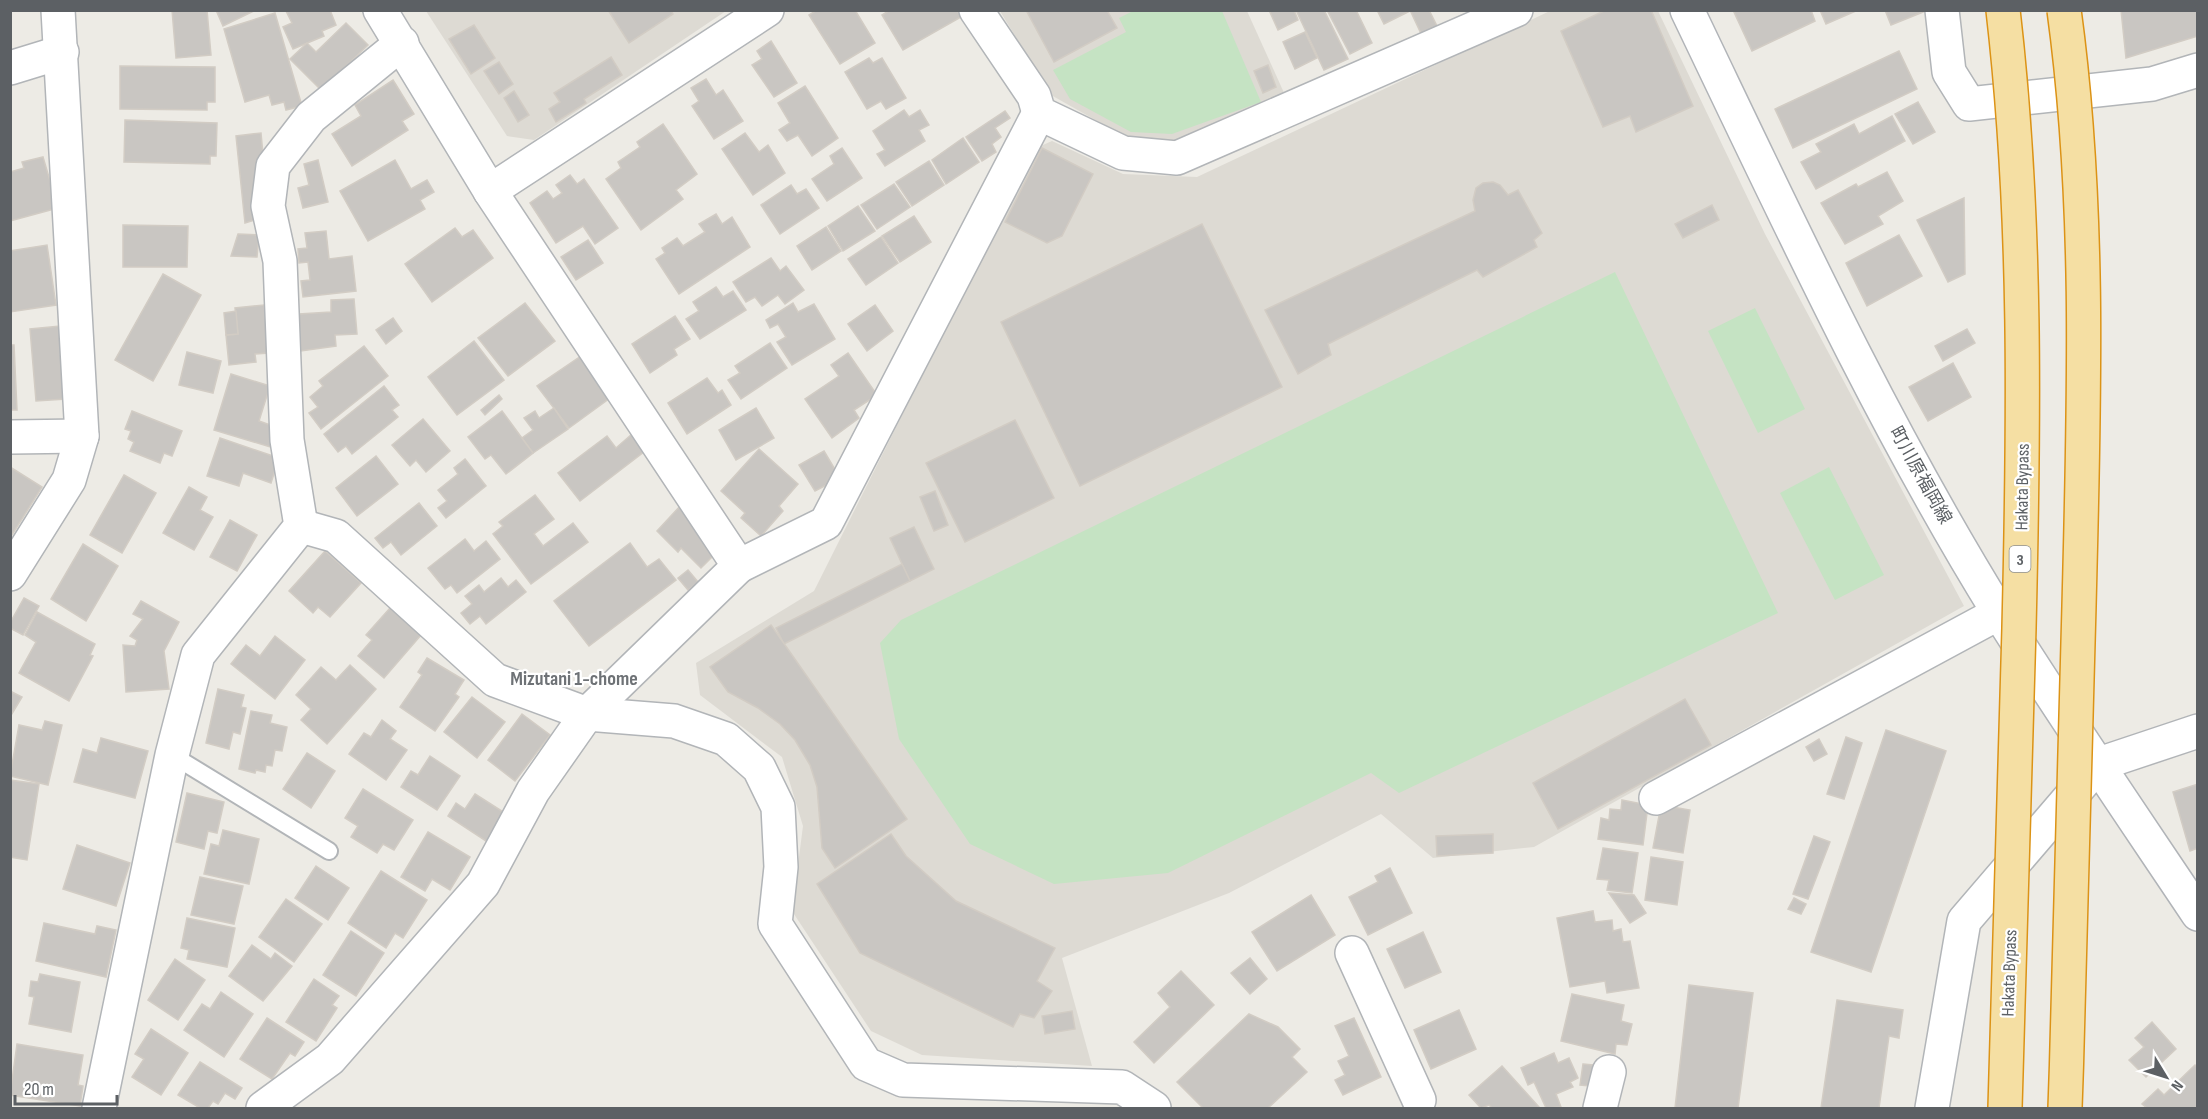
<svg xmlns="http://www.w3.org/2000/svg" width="2208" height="1119" font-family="'Sofia Sans Condensed','Noto Sans JP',sans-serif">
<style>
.education{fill:#dddad3}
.green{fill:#c5e3c3}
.building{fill:#c9c6c2;stroke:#d2ccc4;stroke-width:1.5}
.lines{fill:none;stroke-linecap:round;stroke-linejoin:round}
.service-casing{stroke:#b2b5b8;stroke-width:20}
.minor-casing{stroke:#b2b5b8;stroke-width:36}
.tertiary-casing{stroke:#b2b5b8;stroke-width:36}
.secondary-casing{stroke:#b1b4b8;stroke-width:36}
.service{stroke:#fff;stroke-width:16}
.minor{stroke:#fff;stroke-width:33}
.tertiary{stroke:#fff;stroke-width:33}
.secondary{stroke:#fff;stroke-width:33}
.trunk-bridge-casing{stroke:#dc9316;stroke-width:36;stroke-linecap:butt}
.trunk-bridge{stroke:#f5dfa3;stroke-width:33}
.labels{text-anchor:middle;stroke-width:4.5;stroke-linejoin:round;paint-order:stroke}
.shield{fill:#fff;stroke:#8d9092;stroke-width:1.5}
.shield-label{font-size:16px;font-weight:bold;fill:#5c6064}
.street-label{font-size:18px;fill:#5c6064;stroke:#fff}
.neighbourhood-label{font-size:20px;font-weight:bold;fill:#6e7276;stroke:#fff}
</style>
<rect width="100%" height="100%" fill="#edebe5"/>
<g class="education">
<path d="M1552,10L1658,11L1765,234L1964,606L1534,847L1433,858L1381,814L1229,893L1062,958L1092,1066L922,1055L871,1031L792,911L803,826L782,757L700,695L696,663L814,591L1036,148L1052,141L1123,174L1197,177Z"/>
<path d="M426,11H726L534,140L507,136Z"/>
<path d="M1000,11H1247L1285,95L1176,141L1138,144L1051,95Z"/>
</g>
<g class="green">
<path d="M1133,11H1222L1261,102L1172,134L1131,132L1070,99L1053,70L1126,32L1119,18Z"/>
<path d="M1615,272L1778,613L1399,793L1371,773L1168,873L1054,884L970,844L899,739L880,643L901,620Z"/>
<path d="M1755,308L1805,409L1758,433L1708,331Z"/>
<path d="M1829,467L1884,575L1835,600L1780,493Z"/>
</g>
<g class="building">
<path d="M172,10H207L211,55L176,58Z"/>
<path d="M216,10H256L223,26Z"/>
<path d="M330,10L336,25L322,31L324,36L293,49L283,27L292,23L286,11Z"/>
<path d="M608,10H671L673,14L629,43Z"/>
<path d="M817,10H855L875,43L840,64L809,15Z"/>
<path d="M890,10H957L961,17L903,50L882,15Z"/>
<path d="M1026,10H1111L1108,12L1117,28L1054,62Z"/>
<path d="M1269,10H1294L1298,20L1278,30Z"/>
<path d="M1296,10H1324L1348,59L1324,70Z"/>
<path d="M1327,10H1356L1372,43L1350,54Z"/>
<path d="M1377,10H1410V11L1384,24Z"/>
<path d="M1410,10H1429L1440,32L1424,40Z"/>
<path d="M1606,10H1651L1693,106L1636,132L1630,116L1603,127L1561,31Z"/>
<path d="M1733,10H1811L1815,21L1752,51Z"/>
<path d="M1820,10H1858L1826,24Z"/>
<path d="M1885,10H1922L1923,12L1891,25Z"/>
<path d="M2121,10H2198V36L2126,58Z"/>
<path d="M275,13L302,106L286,110L284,102L272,105L269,95L245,102L224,29Z"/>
<path d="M346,23L368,45L321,90L290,59L307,43L316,52Z"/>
<path d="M474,25L495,58L471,74L449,39Z"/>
<path d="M1305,32L1317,58L1295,69L1283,42Z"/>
<path d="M771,41L797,83L774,97L752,65L762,59L757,51Z"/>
<path d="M1899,51L1917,89L1793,148L1775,109Z"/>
<path d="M611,57L622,75L584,99L586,103L556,122L549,109L560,102L554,93Z"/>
<path d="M869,58L873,63L882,58L906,98L886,109L881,101L867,109L845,72Z"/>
<path d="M499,62L513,84L499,94L484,71Z"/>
<path d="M1268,65L1276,87L1263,93L1254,71Z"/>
<path d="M120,66L215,67V102H207V110L120,109Z"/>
<path d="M706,79L716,95L723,90L743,121L714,139L692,106L699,101L691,88Z"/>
<path d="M393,80L414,114L402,121L408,130L352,166L332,134L361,116L355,105Z"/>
<path d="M805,86L838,138L812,156L798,135L787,141L779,130L790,123L778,103Z"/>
<path d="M514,91L529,115L518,122L504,98Z"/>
<path d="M1918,102L1935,132L1913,144L1895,114Z"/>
<path d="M904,110L909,117L920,110L929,125L919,130L925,141L885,166L877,154L885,150L873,131Z"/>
<path d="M1005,111L1010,118L995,128L1001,137L992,144L996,152L982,161L966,137Z"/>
<path d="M1892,116L1905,141L1816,189L1801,162L1821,152L1816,144L1854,124L1859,134Z"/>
<path d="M125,120L217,123L216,156H210V164L124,162Z"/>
<path d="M663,124L697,174L676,190L683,199L641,230L606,179L621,168L618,162L640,147L637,142Z"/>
<path d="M261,133L265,176L255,220L245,223L236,136Z"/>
<path d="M745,133L759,152L768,145L785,173L753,195L722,149Z"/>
<path d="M963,138L979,162L946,184L932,160Z"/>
<path d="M842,148L862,178L827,201L812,179L834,164L830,156Z"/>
<path d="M1042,148L1093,174L1062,236L1047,243L1005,222Z"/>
<path d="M43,157L58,208L10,221V172L24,168L22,162Z"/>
<path d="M318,160L328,202L303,208L298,188L309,185L304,164Z"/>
<path d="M395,160L411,189L427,180L434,192L420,200L425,209L368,241L340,191Z"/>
<path d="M929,161L944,185L912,206L896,182Z"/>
<path d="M1887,172L1903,201L1878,216L1883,224L1845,244L1821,203L1856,184L1858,187Z"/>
<path d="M570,175L577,184L584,179L618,228L595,244L583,226L556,243L530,203L547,191L553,199L562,193L556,185Z"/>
<path d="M1493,182L1500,185L1508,195L1518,190L1542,233L1534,240L1537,247L1483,277L1477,270L1328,344L1331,355L1298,374L1265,310L1475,211L1473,200L1476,188L1483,183Z"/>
<path d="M894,184L910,207L877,229L861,205Z"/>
<path d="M791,185L797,194L806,189L819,208L780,234L761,205Z"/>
<path d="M1964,198L1965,274L1948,282L1917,220Z"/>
<path d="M1712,205L1719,220L1683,238L1675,224Z"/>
<path d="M858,206L875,231L843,251L828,226Z"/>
<path d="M716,214L722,224L732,217L750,247L679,294L656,259L665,253L662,248L677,238L683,246L705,232L699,224Z"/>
<path d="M914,216L931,242L900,262L882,236Z"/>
<path d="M1202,224L1282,387L1080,486L1001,322Z"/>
<path d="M123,225L188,226L187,267H123Z"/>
<path d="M826,227L841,251L812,270L797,246Z"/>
<path d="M455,228L462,237L473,230L493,258L432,302L405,264Z"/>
<path d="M326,231L329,259L352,256L356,291L303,297L301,281L310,280L308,262L299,263L298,249L307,248L305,233Z"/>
<path d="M238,234L259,235L257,257L231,256Z"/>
<path d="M1899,235L1922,276L1867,306L1846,263Z"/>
<path d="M881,237L898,263L866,285L848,259Z"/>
<path d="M588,240L603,263L576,280L561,257Z"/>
<path d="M47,245L56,305L10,312V251Z"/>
<path d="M771,258L780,271L786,266L804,290L785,304L778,295L762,306L755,297L746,302L733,282Z"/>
<path d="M163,274L201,295L153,381L115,360Z"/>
<path d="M716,287L723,297L733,291L746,310L700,339L686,319L699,311L693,302Z"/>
<path d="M354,299L357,334L335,335L336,346L301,351L299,314L331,312V300Z"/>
<path d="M525,303L555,341L508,376L478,338Z"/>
<path d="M793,303L798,312L814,304L835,339L792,365L777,342L786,337L778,324L770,328L766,320Z"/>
<path d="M264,305L269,353L255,354L256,362L229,365L226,335L238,334L235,308Z"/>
<path d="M875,305L893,331L867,351L848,324Z"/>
<path d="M236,311L238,334L226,335L224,313Z"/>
<path d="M675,316L690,339L674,349L677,355L650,373L632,344Z"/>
<path d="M393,318L402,331L386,344L376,330Z"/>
<path d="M60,326L66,399L36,401L30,329Z"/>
<path d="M1967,329L1975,343L1943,361L1935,346Z"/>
<path d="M474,341L504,380L457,415L428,377Z"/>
<path d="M770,343L787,368L741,399L728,380L740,373L735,366Z"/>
<path d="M10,345H14L17,410H10Z"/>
<path d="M364,346L388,376L321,429L309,413L318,407L310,397L323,386L319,381Z"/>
<path d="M187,352L221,361L213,393L179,385Z"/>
<path d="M848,353L877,395L854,410L859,418L832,438L805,399L839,376L831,365Z"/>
<path d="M581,356L610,398L569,428L537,386Z"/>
<path d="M1953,363L1971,397L1928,421L1909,387Z"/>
<path d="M231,374L270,386L259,421L276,427L277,449L214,430Z"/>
<path d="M707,378L718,393L722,390L731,405L687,434L668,403Z"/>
<path d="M384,386L399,405L392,410L398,417L352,454L346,446L338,452L324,434Z"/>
<path d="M499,395L502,399L485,415L481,410Z"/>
<path d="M554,408L568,429L533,453L522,438L533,430L524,418L535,411L539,418Z"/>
<path d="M756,408L774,438L736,460L719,430Z"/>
<path d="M132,411L182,431L172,456L164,453L160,463L130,451L134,442L128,439L131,431L125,429Z"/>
<path d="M502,411L533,453L506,474L491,455L485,459L468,437Z"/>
<path d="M423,419L450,451L426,472L416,460L410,466L392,445Z"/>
<path d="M1015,420L1054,498L965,542L926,463Z"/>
<path d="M632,434L645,451L580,501L558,473L607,436L616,448Z"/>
<path d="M220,438L279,458L271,483L243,473L239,486L207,476Z"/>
<path d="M759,449L798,484L779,506L783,511L761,536L741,518L745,513L721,491Z"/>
<path d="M824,451L840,478L815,491L799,465Z"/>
<path d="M376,456L398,484L357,516L336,488Z"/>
<path d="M465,459L486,486L446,518L438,508L447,501L438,490L458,474L454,468Z"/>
<path d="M10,467L42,487L10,538Z"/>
<path d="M124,475L156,493L122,553L90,535Z"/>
<path d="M189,487L207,497L200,510L213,517L194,550L163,533Z"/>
<path d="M935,491L948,525L934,531L920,497Z"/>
<path d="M535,495L554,519L534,534L543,546L573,523L588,542L531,584L493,534L503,526L499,522Z"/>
<path d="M419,503L437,526L401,555L391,542L383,548L375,538Z"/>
<path d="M682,504L721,548L701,568L681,548L678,552L657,531Z"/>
<path d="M230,520L257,535L237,571L210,557Z"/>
<path d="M914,527L934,569L910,581L890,538Z"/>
<path d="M465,539L474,551L486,541L500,559L457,593L451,585L445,589L428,568Z"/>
<path d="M630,543L647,567L659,559L676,580L589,646L554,601Z"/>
<path d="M83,544L118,566L86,621L51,599Z"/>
<path d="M325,551L361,583L330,617L318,607L313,613L289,591Z"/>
<path d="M902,564L910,581L784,644L776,628Z"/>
<path d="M688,570L698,582L688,590L678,578Z"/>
<path d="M501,578L508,587L516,580L526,592L486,624L480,616L470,624L461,613L472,604L465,596L479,585L484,592Z"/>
<path d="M24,598L39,606L23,635L10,628V623Z"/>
<path d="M141,601L179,622L164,651L169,689L126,692L123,645L135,646L137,640L130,636L143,619L133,614Z"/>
<path d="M390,608L421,635L384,678L358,656L372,640L366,635Z"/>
<path d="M37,612L95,644L90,655L93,656L69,701L19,673L36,642L25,635Z"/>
<path d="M771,625L907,819L835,868L822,848L817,787L810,765L795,740L780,724L758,708L728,692L710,667Z"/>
<path d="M275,636L305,660L275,699L231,664L246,645L260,656Z"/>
<path d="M427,658L464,680L455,694L459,697L435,731L400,707L422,675L418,672Z"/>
<path d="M350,665L376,689L327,744L301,720L311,709L296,695L321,667L336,680Z"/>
<path d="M218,689L244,695L241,707L246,708L240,734L233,732L229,749L206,743Z"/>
<path d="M10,691L22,697L10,717Z"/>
<path d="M472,697L505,722L477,758L444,732Z"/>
<path d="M1685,699L1711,745L1558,829L1533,783Z"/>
<path d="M251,711L272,715L270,723L287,727L282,751L275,750L272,766L266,765L265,772L256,770L255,773L239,769Z"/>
<path d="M522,714L550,735L515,781L488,760Z"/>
<path d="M382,720L396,731L390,739L407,750L386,780L349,754L364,733L371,737Z"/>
<path d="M45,721L62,725L48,785L10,776L19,725L42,730Z"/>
<path d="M1886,730L1946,751L1871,972L1811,952Z"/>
<path d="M1846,737L1862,743L1844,799L1827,794Z"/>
<path d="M101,738L148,751L135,798L74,782L83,749L97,753Z"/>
<path d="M1819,739L1827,754L1814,761L1806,747Z"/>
<path d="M307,753L335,771L311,808L283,789Z"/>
<path d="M430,756L460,776L437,810L401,787L411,771L418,775Z"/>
<path d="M10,780L39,784L27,860L10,857Z"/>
<path d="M2198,784V848L2190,851L2173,792Z"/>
<path d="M363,789L413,820L394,850L383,844L377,853L351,837L358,826L345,818Z"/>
<path d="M187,793L224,802L217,833L208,831L204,849L176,842Z"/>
<path d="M475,794L508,815L489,843L448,816L456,803L465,809Z"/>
<path d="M1622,800L1648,805L1643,845L1598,839L1601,818L1609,820L1610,809L1621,810Z"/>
<path d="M1661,805L1690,810L1683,853L1653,848Z"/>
<path d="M223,830L259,839L249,884L204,874L211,844L219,846Z"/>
<path d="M428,832L470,857L450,890L432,879L425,891L401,877Z"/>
<path d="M891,834L906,856L956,901L1055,948L1037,981L1052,991L1034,1018L1020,1014L1013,1027L860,953L817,884Z"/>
<path d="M1493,834V853L1437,856L1436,836Z"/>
<path d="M1814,836L1830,842L1808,899L1793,894Z"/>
<path d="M77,845L130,863L116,906L63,889Z"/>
<path d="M1603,848L1638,853L1632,893L1607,890L1609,880L1597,879Z"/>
<path d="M1651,857L1683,862L1677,905L1645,900Z"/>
<path d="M316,866L349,888L328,920L295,898Z"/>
<path d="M1390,868L1412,913L1368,935L1349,897L1378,882L1375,876Z"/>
<path d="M381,871L427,900L403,938L395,933L386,948L348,923Z"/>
<path d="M200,877L243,886L234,924L191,915Z"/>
<path d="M1609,893L1634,895L1646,913L1630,923Z"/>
<path d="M1311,895L1335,935L1277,971L1252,932Z"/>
<path d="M1794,898L1806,904L1801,914L1788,909Z"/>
<path d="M286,899L322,924L294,962L259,937Z"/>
<path d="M1593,911L1595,922L1612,920L1613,931L1621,929L1623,942L1630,941L1639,988L1607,993L1605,981L1570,987L1557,918Z"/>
<path d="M187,918L235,928L227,967L187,959L189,950L181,948Z"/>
<path d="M44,923L95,934L97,926L116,930L106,977L36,961Z"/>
<path d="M351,931L384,953L356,996L323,975Z"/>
<path d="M1423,932L1441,972L1405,988L1387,949Z"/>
<path d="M252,945L271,959L275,953L292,966L263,1001L229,976Z"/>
<path d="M1250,958L1267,979L1250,994L1231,973Z"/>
<path d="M175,959L205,980L178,1020L148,1000Z"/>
<path d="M1181,971L1214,1005L1154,1063L1134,1042L1170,1007L1158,993Z"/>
<path d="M40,974L80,982L71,1032L29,1024L34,997L29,996L31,981L38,982Z"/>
<path d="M314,979L339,996L332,1005L337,1008L316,1041L286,1022Z"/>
<path d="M1689,985L1753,993L1738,1108H1675Z"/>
<path d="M221,992L253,1014L224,1057L184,1030L202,1004L210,1009Z"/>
<path d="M1572,994L1624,1005L1621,1021L1632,1024L1627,1045L1616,1044L1615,1054L1561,1041Z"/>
<path d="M1837,1000L1903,1010L1899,1038L1889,1036L1879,1108H1821Z"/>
<path d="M1459,1010L1476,1049L1431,1069L1414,1030Z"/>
<path d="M1072,1011L1075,1029L1045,1034L1042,1016Z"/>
<path d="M1249,1014L1278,1027L1300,1049L1292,1057L1307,1072L1268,1108H1203L1177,1082Z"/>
<path d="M267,1018L304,1042L295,1056L290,1053L272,1079L240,1059Z"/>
<path d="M1354,1018L1381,1077L1343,1095L1335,1080L1345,1075L1338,1061L1349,1056L1335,1026Z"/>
<path d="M2152,1022L2176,1049L2146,1077L2129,1060L2144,1047L2135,1038Z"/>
<path d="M151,1029L188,1053L161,1095L132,1077L144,1059L135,1054Z"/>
<path d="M17,1044L83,1055L78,1085L83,1086L80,1106L10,1095Z"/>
<path d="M1554,1053L1558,1063L1569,1058L1578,1078L1570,1082L1573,1087L1556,1094L1561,1107L1546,1108L1534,1082L1528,1085L1521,1068Z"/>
<path d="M200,1062L242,1088L235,1099L225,1093L218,1104L213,1101L208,1108H200L178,1095Z"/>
<path d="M1583,1064L1593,1065L1590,1086L1580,1085Z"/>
<path d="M2195,1065L2198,1068V1108H2147L2142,1104L2158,1089L2164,1095Z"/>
<path d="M1502,1066L1539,1107L1537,1108H1492L1489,1105L1481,1108L1469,1095Z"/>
</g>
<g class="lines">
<defs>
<path id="service" d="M172,755L329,851"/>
<g id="minor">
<path d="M976,10L1034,96L1039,113L1123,153L1177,158L1516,10"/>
<path d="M1942,10L1949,72L1969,104L2152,84L2198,70"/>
<path d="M10,68L62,52"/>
<path d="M490,191L767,10"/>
<path d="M10,437L82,436"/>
<path d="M301,526L336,536L495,680L587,714L674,721L726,739L759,768L778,807L781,867L775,924L866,1064L903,1080L1122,1087L1154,1108"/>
<path d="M739,566L826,523L1039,113"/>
<path d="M10,574L69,480L82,436L58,10"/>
<path d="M1656,798L1999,613"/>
<path d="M1352,953L1419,1100"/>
<path d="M99,1108L172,755L198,655L301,526L287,440L280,261L268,206L273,166L311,117L402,43"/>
<path d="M263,1108L330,1059L483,884L533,791L587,714L739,566L490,191L380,10"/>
<path d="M1600,1108L1609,1072"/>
<path d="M1932,1108L1964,921L2085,780"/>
</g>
<path id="tertiary" d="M2099,764L2198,731"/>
<path id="secondary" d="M1687,10C1785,214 1880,421 1999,613C2063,715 2131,814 2198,914"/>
</defs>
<use href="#service" class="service-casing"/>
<use href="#minor" class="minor-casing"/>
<use href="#tertiary" class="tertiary-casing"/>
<use href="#secondary" class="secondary-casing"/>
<use href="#service" class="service"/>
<use href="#minor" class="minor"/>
<use href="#tertiary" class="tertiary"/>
<use href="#secondary" class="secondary"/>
<defs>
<g id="trunk-bridge">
<path d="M2003,10C2027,216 2024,422 2019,628C2014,788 2010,948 2005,1108"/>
<path d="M2064,10C2091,207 2084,408 2079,606C2074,774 2071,941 2065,1108"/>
</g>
</defs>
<use href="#trunk-bridge" class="trunk-bridge-casing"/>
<use href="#trunk-bridge" class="trunk-bridge"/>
</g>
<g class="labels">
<rect class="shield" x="2009.5" y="546" width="21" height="26" rx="4.5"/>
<g class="shield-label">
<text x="2020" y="565">3</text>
</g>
<g class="street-label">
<text transform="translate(1921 475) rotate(61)" y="6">町川原福岡線</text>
<text transform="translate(2022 487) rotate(-89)" y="6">Hakata Bypass</text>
<text transform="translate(2009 973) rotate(-88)" y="6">Hakata Bypass</text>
</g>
<g class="neighbourhood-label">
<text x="574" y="685">Mizutani 1-chome</text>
</g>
</g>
<rect width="2208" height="1119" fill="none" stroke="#5c6064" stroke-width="24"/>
<g transform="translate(2166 1077) rotate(128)" stroke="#ffffff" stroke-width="4.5" paint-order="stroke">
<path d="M0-4.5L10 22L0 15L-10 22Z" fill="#5c6064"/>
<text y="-9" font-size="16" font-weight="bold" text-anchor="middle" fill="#5c6064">N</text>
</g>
<path d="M15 1095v9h102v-9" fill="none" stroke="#5c6064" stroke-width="3"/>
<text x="24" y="1095" font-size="18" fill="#5c6064" stroke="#ffffff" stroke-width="4.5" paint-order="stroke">20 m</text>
</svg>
